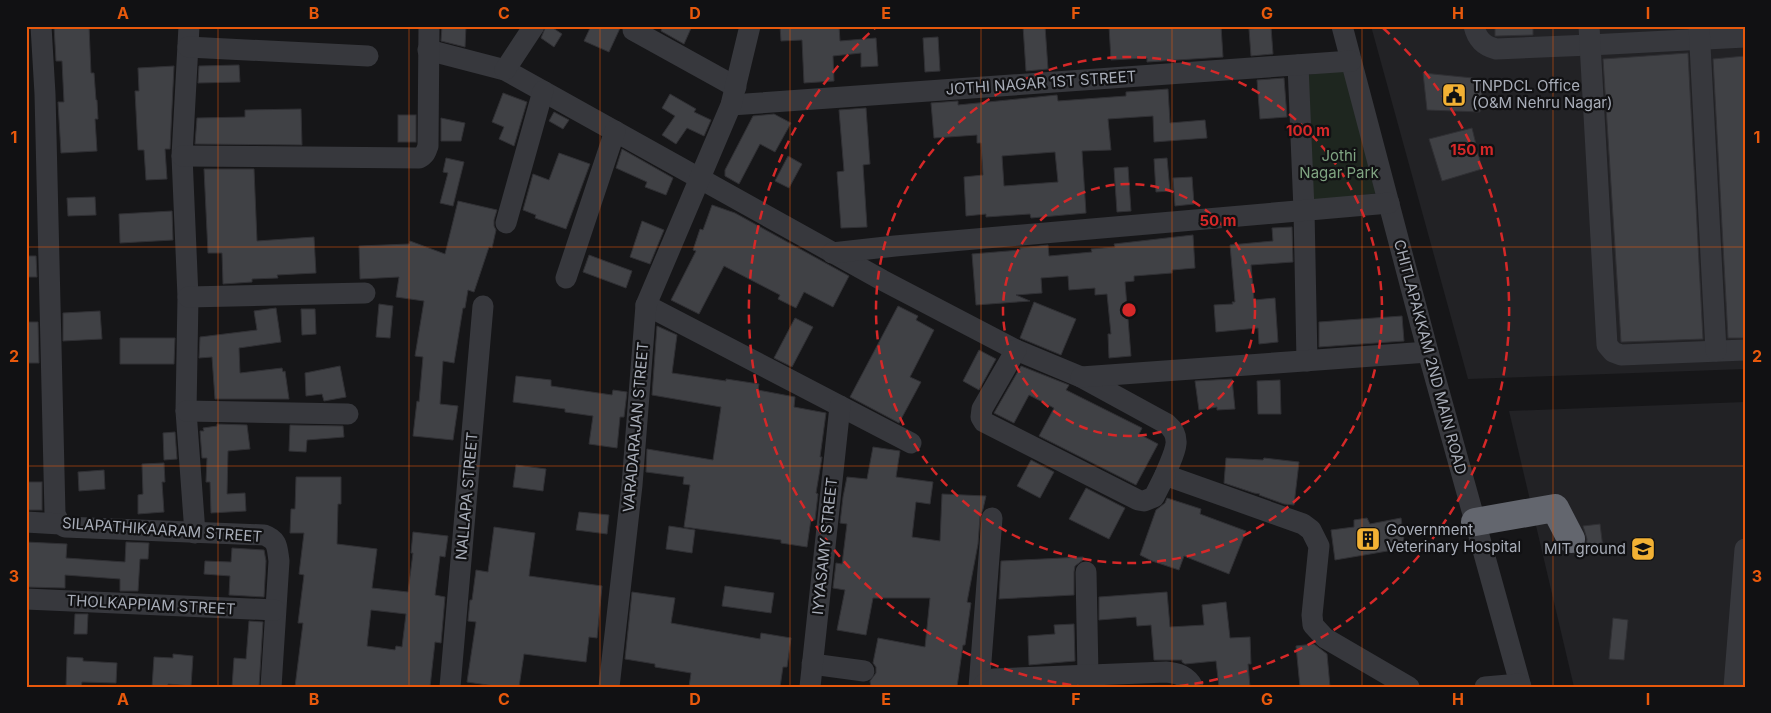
<svg xmlns="http://www.w3.org/2000/svg" width="1771" height="713" font-family="Inter,sans-serif">
<style>
.built{fill:#222225}
.green{fill:#1e261f}
.building{fill:#404145;stroke:#303034;fill-rule:evenodd}
.lines{fill:none;stroke-linecap:round;stroke-linejoin:round}
.minor{stroke:#37383d;stroke-width:21}
.highway{stroke:#63666e;stroke-width:28}
.grid{fill:none;stroke:#e8590c;stroke-width:1;stroke-opacity:0.55}
.ring{fill:none;stroke:#d62828;stroke-width:2.5;stroke-dasharray:9 6}
.labels{text-anchor:middle;stroke-width:4.5;stroke-linejoin:round;paint-order:stroke}
.street-label{font-size:15px;fill:#a8adb8;stroke:#111113}
.poi-label{font-size:15px;fill:#a8adb8;stroke:#111113;text-anchor:start}
.park-label{font-size:15px;fill:#7fa381;stroke:#111113}
.centre{fill:#d62828;stroke:#111113;stroke-width:2.5}
.ring-label{font-size:15px;text-anchor:middle;font-weight:bold;fill:#d62828;stroke:#111113;stroke-width:4.5;stroke-linejoin:round;paint-order:stroke}
.neatline{fill:none;stroke:#e8590c;stroke-width:2}
.grid-label{font-size:16px;text-anchor:middle;font-weight:bold;fill:#e8590c}
</style>
<rect width="100%" height="100%" fill="#161618"/>
<g class="built">
<path d="M1371,26H1745V369L1468,379Z"/>
<path d="M1745,402V687H1574L1509,411Z"/>
</g>
<path class="green" d="M1348,70L1378,193L1309,202L1306,75Z"/>
<g class="building">
<path d="M54,26H89L91,73H94L96,100H97L98,119H95L97,151L61,153L58,102H64L62,61H56Z"/>
<path d="M442,26H466L465,47L441,41Z"/>
<path d="M546,26H550L562,34L554,47L541,38Z"/>
<path d="M591,26H621L609,52L584,41Z"/>
<path d="M663,26H692L684,44L661,31Z"/>
<path d="M780,26H839L840,41L876,38L878,66L861,67V53L833,56L834,81L804,83L802,40L781,41Z"/>
<path d="M1023,26H1045L1048,69L1026,71Z"/>
<path d="M1109,26H1221L1223,57L1147,62V58L1111,60Z"/>
<path d="M1495,26H1533V35L1498,36H1495Z"/>
<path d="M1271,27L1273,54L1251,56L1249,29Z"/>
<path d="M938,37L940,71L925,72L923,38Z"/>
<path d="M1688,53L1703,339L1623,342H1621L1603,59Z"/>
<path d="M1745,56V338H1728L1713,59Z"/>
<path d="M239,65L240,82L198,83L199,66Z"/>
<path d="M174,66L170,149H165L167,179L146,180L144,150H138L135,91H139L138,68Z"/>
<path d="M1423,73L1483,79L1480,112L1427,110Z"/>
<path d="M1284,78L1287,117L1260,119L1257,80Z"/>
<path d="M1168,89L1170,123L1205,120L1207,138L1154,142L1153,116L1108,119L1111,150L1082,151L1086,213L1031,218L1030,214L986,217V214L966,216L964,177L983,175L981,143H977V135L934,138L931,103L958,101V105L1057,95L1058,101L1126,96V92ZM1055,152L1058,182L1004,186L1002,156Z"/>
<path d="M503,93L527,102L514,146L499,139L504,127L492,122Z"/>
<path d="M670,94L696,109L694,112L711,120L704,136L687,128L676,144L662,135L675,116L662,108Z"/>
<path d="M866,108L870,164L863,165L867,227L841,228L837,172L844,171L839,110Z"/>
<path d="M301,109L302,145L195,144L197,118L245,117V110Z"/>
<path d="M554,112L569,120L563,129L549,121Z"/>
<path d="M774,114L791,123L775,152L760,144L739,184L725,176V170L753,116Z"/>
<rect x="398" y="115" width="18" height="27"/>
<path d="M441,118L465,123L461,141H441Z"/>
<path d="M1472,128L1482,169L1442,181L1429,139Z"/>
<path d="M622,149L673,178L666,195L645,187L647,182L616,168Z"/>
<path d="M559,153L590,164L566,229L535,218L536,215L523,210L533,174L549,180Z"/>
<path d="M788,156L802,164L789,188L775,181Z"/>
<path d="M446,158L464,162L453,206L440,203L448,173L443,172Z"/>
<path d="M1167,158L1170,191L1156,192L1154,159Z"/>
<path d="M1128,167L1131,211L1117,212L1114,168Z"/>
<path d="M204,169H254L257,241L314,237L316,273L277,275L278,278L252,279V282L223,284L222,253H208Z"/>
<path d="M1192,177L1194,204L1175,206L1173,178Z"/>
<path d="M95,197L96,215L68,216L67,198Z"/>
<path d="M458,201L497,210L494,220V226L496,230L492,248L489,247L474,292L468,290L465,308H463L454,363L443,361L440,404L458,406L453,440L413,436L417,401L419,402L423,357L415,356L424,301L396,297L399,277L360,279L359,246L409,244L410,241L445,254Z"/>
<path d="M712,205L735,213L849,276L833,307L804,292L796,308L778,299L780,295L724,266L699,314L671,300L696,251L693,250L700,229L703,230Z"/>
<path d="M172,211L173,240L120,243L119,214Z"/>
<path d="M642,221L664,230L650,264L630,257Z"/>
<path d="M1292,227L1293,262L1251,265L1254,300L1275,298L1278,342L1259,344L1258,328L1216,332L1214,305L1233,304L1232,302H1235L1230,245L1273,241L1272,228Z"/>
<path d="M1193,235L1195,268L1172,270V273L1134,276V281L1125,282L1131,356L1109,358L1108,334H1111L1107,294L1095,295V288L1069,290L1068,276L1041,278L1042,293L1016,295L1030,301L976,305L972,254L1020,250V248L1048,245L1049,256L1092,252L1091,249L1115,247L1114,244Z"/>
<path d="M589,255L632,271L626,288L583,272Z"/>
<path d="M26,256H36L37,277H26Z"/>
<path d="M1034,302L1076,319L1061,355L1020,338Z"/>
<path d="M379,304L393,306L390,338L376,337Z"/>
<path d="M898,306L918,316L916,320L934,330L910,377L921,382L899,423L850,397Z"/>
<path d="M276,308L281,342L239,348L240,373L282,368L283,372L285,371L289,399H215L212,357L199,358L200,337L257,330L254,311Z"/>
<path d="M301,309H315L316,334L302,335Z"/>
<path d="M100,311L102,339L63,341V313Z"/>
<path d="M1402,316L1404,341L1319,347V322Z"/>
<path d="M795,318L813,327L792,367L774,358Z"/>
<path d="M26,322H38L39,363H26Z"/>
<path d="M657,326L677,335L672,373L726,381V379L759,384L758,390L795,397L794,407L826,413L820,457H822L816,493L818,494L815,520L811,519L807,547L781,543V540L684,527L690,485L683,484L684,477L646,472L647,449L713,460L721,407L652,395Z"/>
<path d="M120,338H175L174,364H120Z"/>
<path d="M979,350L996,359L979,390L963,381Z"/>
<path d="M340,366L346,397L324,401L322,394L306,396L305,373Z"/>
<path d="M1021,366L1069,385L1066,390L1142,428L1139,434L1158,444L1136,485L1039,436L1054,408L1029,395L1014,423L994,413Z"/>
<path d="M516,376L551,380V386L612,395L613,390L627,392L624,417H620L617,448L589,444L593,416L565,412V409L513,402Z"/>
<path d="M1232,379L1235,409L1217,410V407L1199,410L1195,381Z"/>
<path d="M1280,380L1281,414H1258L1257,381Z"/>
<path d="M217,424L247,425L250,449L228,451L227,494L245,493L246,511L211,513L210,482H206L207,458H202L200,431H204L203,428L217,426Z"/>
<path d="M290,425L343,426L344,437L307,440L306,452L289,451Z"/>
<path d="M175,432L177,459L164,460L163,433Z"/>
<path d="M873,447L900,451L896,477L933,482L930,504L916,502L912,537L940,541L942,494L986,496L983,509L980,517L978,544L967,602L971,603L965,645H963L957,687H871L870,681L876,673V667L873,663L878,638L925,647L930,598H873L866,635L837,630L845,590L833,588L836,563L842,564L847,524L840,523L843,497L847,477L867,479Z"/>
<path d="M1226,458L1263,460L1264,458L1299,462L1294,505L1284,504L1259,495L1260,494L1254,493L1224,483Z"/>
<path d="M1031,460L1054,472L1040,498L1017,486Z"/>
<path d="M164,463L165,482H162L164,512L138,514V495L143,494L142,464Z"/>
<path d="M516,465L546,469L543,491L513,487Z"/>
<path d="M104,470L105,489L79,491L78,472Z"/>
<path d="M296,477H341V504H338L337,544L377,549L372,588L408,592L413,553H411L413,532L448,536L445,557L440,556L435,595L445,597L441,643L435,642L430,687H295L303,623H298L304,575L299,574L304,533H290L291,509H295ZM371,610L406,614L402,647L396,646L395,650L367,646Z"/>
<rect x="26" y="482" width="16" height="28"/>
<path d="M1086,488L1125,508L1109,539L1069,519Z"/>
<path d="M1167,498L1201,509L1200,514L1246,531L1229,574L1184,556L1179,570L1152,561L1140,555L1156,510L1165,503Z"/>
<path d="M579,512L609,515L607,534L576,530Z"/>
<path d="M1367,518L1370,524L1401,518L1405,548L1335,560L1331,530L1354,527V520Z"/>
<path d="M1600,524L1603,548L1586,551L1587,539L1583,526Z"/>
<path d="M669,526L695,530L692,553L666,549Z"/>
<path d="M494,527L535,533L529,576L602,586L597,638L589,637L586,662L524,654L519,687H501L467,682L476,622L468,621L470,600H472L476,570L488,572Z"/>
<path d="M26,542L67,544L66,558L125,562L126,542L149,543L148,559H140L138,591H120V579L65,575V588L26,587Z"/>
<path d="M232,548L264,550L266,561L264,597L229,595L230,576L204,574L205,561L231,562Z"/>
<path d="M1083,557V560L1075,566L1074,572V595L999,599L1001,561Z"/>
<path d="M725,586L774,593L771,613L722,606Z"/>
<path d="M632,592L675,598L671,623L760,639L761,633L791,638L787,667H783L780,687H689L691,673L655,667V664L625,659Z"/>
<path d="M1167,592L1170,627L1204,625L1202,605L1226,602L1230,638L1250,637L1251,664H1248L1250,687H1219L1216,661L1185,664L1182,662V660H1154L1151,625L1137,626L1136,617L1099,620V597Z"/>
<path d="M75,614H88L87,634H74Z"/>
<path d="M1613,618L1628,620L1624,660L1609,659Z"/>
<path d="M249,621L263,622L259,687H232L234,658L246,659Z"/>
<path d="M1074,624L1075,661L1029,665L1028,636L1055,634L1054,625Z"/>
<path d="M1314,644L1327,654L1330,687H1300L1296,646Z"/>
<path d="M173,654L193,656L191,686L168,684V687H152L154,657L173,658Z"/>
<path d="M67,657L83,658V661L117,663L116,683L82,682L81,687H66Z"/>
</g>
<g class="lines">
<g class="minor">
<path d="M41,26L45,94L55,514L60,524"/>
<path d="M189,26L182,156L188,297L186,411L195,533"/>
<path d="M1342,26L1428,352L1521,687"/>
<path d="M1474,26C1477,39 1483,46 1496,49L1590,45L1745,37"/>
<path d="M1589,26L1607,345L1613,352L1621,355L1745,350"/>
<path d="M1699,26L1716,351"/>
<path d="M633,30L736,87"/>
<path d="M188,47L368,56"/>
<path d="M428,50L505,70L882,280L1016,350L1081,377L1167,424C1185,439 1172,456 1165,475L1303,524L1311,530L1319,546L1312,615L1313,625L1325,638L1409,687"/>
<path d="M1298,65L1304,210L1307,361"/>
<path d="M505,70L534,26"/>
<path d="M731,105L1351,61"/>
<path d="M182,156L419,158C425,155 426,152 428,146L429,26"/>
<path d="M506,223L543,91"/>
<path d="M832,253L895,246L1389,203"/>
<path d="M566,278L615,131"/>
<path d="M188,297L365,293"/>
<path d="M646,305L911,443"/>
<path d="M1016,350L982,409L981,417L984,422L1138,500L1144,501L1154,497L1165,475"/>
<path d="M1081,377L1428,352"/>
<path d="M186,411L348,414"/>
<path d="M26,522L60,524L65,527L264,535C278,540 277,547 279,561L271,687"/>
<path d="M1086,572L1088,675"/>
<path d="M26,599L275,610"/>
<path d="M812,664L864,671"/>
<path d="M450,687L483,306"/>
<path d="M609,687L632,485L646,305L731,105L750,26"/>
<path d="M810,687L840,406"/>
<path d="M979,687L992,518"/>
<path d="M982,687L985,683L994,679L1166,672C1178,673 1187,676 1193,687"/>
<path d="M1485,687L1520,684"/>
<path d="M1734,687L1745,549"/>
</g>
<path class="highway" d="M1475,522L1555,508L1571,539"/>
</g>
<path class="grid" d="M218,26V687M409,26V687M600,26V687M790,26V687M981,26V687M1172,26V687M1362,26V687M1553,26V687M26,247H1745M26,466H1745"/>
<g class="ring">
<circle cx="1129" cy="310" r="126"/>
<circle cx="1129" cy="310" r="253"/>
<path d="M1086 687A379 379 0 0 1 875 28M1383 28A379 379 0 0 1 1172 687"/>
</g>
<defs>
<symbol id="civic-square" viewBox="-11 -11 22 22"><rect x="-9" y="-9" width="18" height="18" rx="4" fill="#f2b134" stroke="#111113"/><path d="M-.6-6.5H3V-4.5H.6V-3L4-1V1h2V6H-6V1h2V-1L-.6-3ZM-1.2 2.5V6h2.4V2.5Z" fill="#111"/></symbol>
<symbol id="building-square" viewBox="-11 -11 22 22"><rect x="-9" y="-9" width="18" height="18" rx="4" fill="#f2b134" stroke="#111113"/><path d="M-4-6H4V6H1V3H-1V6H-4ZM-2.5-4.3h1.7v1.8h-1.7ZM.8-4.3h1.7v1.8H.8ZM-2.5-1h1.7V.8h-1.7ZM.8-1h1.7V.8H.8Z" fill="#111"/></symbol>
<symbol id="university-square" viewBox="-11 -11 22 22"><rect x="-9" y="-9" width="18" height="18" rx="4" fill="#f2b134" stroke="#111113"/><path d="M0-5L7-2L0 1L-7-2ZM-4 1L0 2.5L4 1V4Q0 6-4 4Z" fill="#111"/></symbol>
</defs>
<g fill-rule="evenodd">
<use href="#civic-square" x="1440" y="81" width="28" height="28"/>
<use href="#building-square" x="1354" y="525" width="28" height="28"/>
<use href="#university-square" x="1629" y="535" width="28" height="28"/>
</g>
<g class="labels">
<g class="street-label">
<text transform="translate(1041 83) rotate(-4)" y="5">JOTHI NAGAR 1ST STREET</text>
<text transform="translate(1430 357) rotate(75)" y="5">CHITLAPAKKAM 2ND MAIN ROAD</text>
<text transform="translate(636 427) rotate(-85)" y="5">VARADARAJAN STREET</text>
<text transform="translate(467 496) rotate(-85)" y="5">NALLAPA STREET</text>
<text transform="translate(162 530) rotate(4)" y="5">SILAPATHIKAARAM STREET</text>
<text transform="translate(825 546) rotate(-84)" y="5">IYYASAMY STREET</text>
<text transform="translate(151 605) rotate(3)" y="5">THOLKAPPIAM STREET</text>
</g>
<g class="poi-label">
<text x="1472" y="91">TNPDCL Office<tspan x="1472" dy="17">(O&amp;M Nehru Nagar)</tspan></text>
<text x="1386" y="535">Government<tspan x="1386" dy="17">Veterinary Hospital</tspan></text>
<text x="1626" y="554" text-anchor="end">MIT ground</text>
</g>
<g class="park-label">
<text x="1339" y="161">Jothi<tspan x="1339" dy="17">Nagar Park</tspan></text>
</g>
</g>
<circle cx="1129" cy="310" r="8" class="centre"/>
<g class="ring-label">
<text x="1308" y="136">100 m</text>
<text x="1472" y="155">150 m</text>
<text x="1218" y="226">50 m</text>
</g>
<rect width="1771" height="713" fill="none" stroke="#111113" stroke-width="55"/>
<rect x="28" y="28" width="1716" height="658" class="neatline"/>
<g class="grid-label">
<text x="123" y="19">A</text>
<text x="314" y="19">B</text>
<text x="504" y="19">C</text>
<text x="695" y="19">D</text>
<text x="886" y="19">E</text>
<text x="1076" y="19">F</text>
<text x="1267" y="19">G</text>
<text x="1458" y="19">H</text>
<text x="1648" y="19">I</text>
<text x="14" y="143">1</text>
<text x="1757" y="143">1</text>
<text x="14" y="362">2</text>
<text x="1757" y="362">2</text>
<text x="14" y="582">3</text>
<text x="1757" y="582">3</text>
<text x="123" y="705">A</text>
<text x="314" y="705">B</text>
<text x="504" y="705">C</text>
<text x="695" y="705">D</text>
<text x="886" y="705">E</text>
<text x="1076" y="705">F</text>
<text x="1267" y="705">G</text>
<text x="1458" y="705">H</text>
<text x="1648" y="705">I</text>
</g>
</svg>
